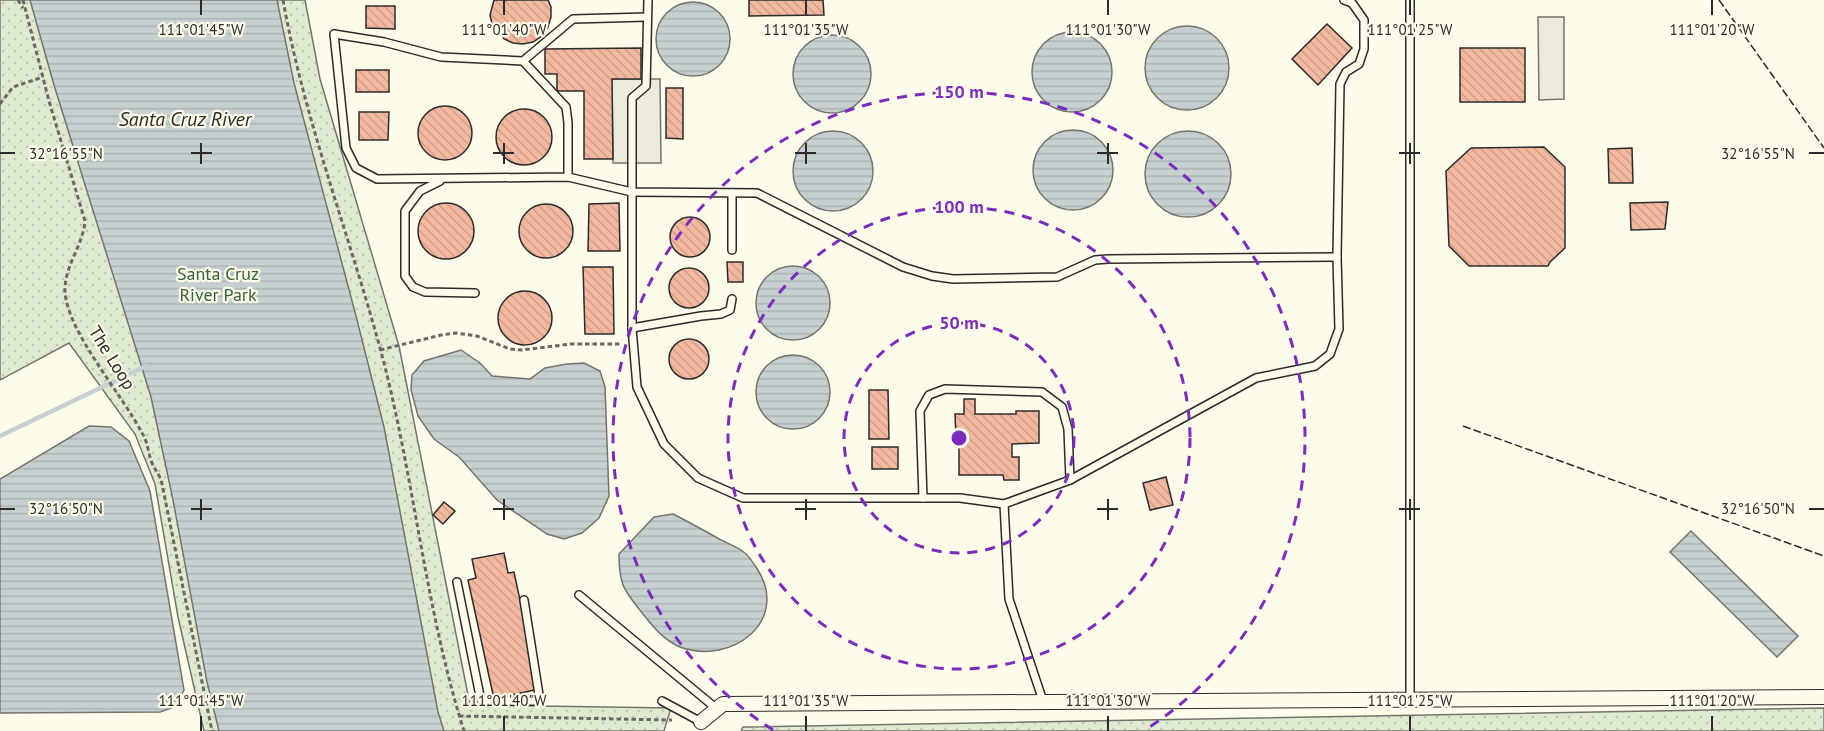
<svg xmlns="http://www.w3.org/2000/svg" width="1824" height="731" font-family="'PT Sans',sans-serif">
<style>
.grass{fill:url(#grass-dots);stroke:#74746e;stroke-width:1.5}
.parking{fill:#eceadb;stroke:#74746e;stroke-width:1.5}
.water{fill:url(#water-rules);stroke:#74746e;stroke-width:1.5}
.lines{fill:none;stroke-linecap:round;stroke-linejoin:round}
.stream{stroke:#c7d0d0;stroke-width:4.5}
.building{fill:url(#building-back-hatch);stroke:#2b2b2b;stroke-width:1.5}
.service-casing{stroke:#2b2b2b;stroke-width:10}
.minor-casing{stroke:#2b2b2b;stroke-width:16}
.path{stroke:#6a6964;stroke-width:3;stroke-dasharray:4.5 3;stroke-linecap:butt}
.service{stroke:#fdfbea;stroke-width:7}
.minor{stroke:#fdfbea;stroke-width:14}
.fence{stroke:#2b2b2b;stroke-width:1.5;stroke-dasharray:8 3;stroke-linecap:butt}
.ticks{fill:none;stroke:#2b2b2b;stroke-width:2}
.ring{fill:none;stroke:#7b2cbf;stroke-width:3;stroke-dasharray:10 8}
.labels{text-anchor:middle;stroke-width:4.5;stroke-linejoin:round;paint-order:stroke}
.park-label{font-size:18px;fill:#34623c;stroke:#fdfbea}
.street-label{font-size:18px;fill:#2b2b2b;stroke:#fdfbea}
.water-label{font-size:20px;font-style:italic;fill:#2b2b2b;stroke:#fdfbea}
.ticks-label{font-size:15px;text-anchor:middle;fill:#2b2b2b;stroke:#fdfbea;stroke-width:4.5;stroke-linejoin:round;paint-order:stroke}
.centre{fill:#7b2cbf;stroke:#fdfbea;stroke-width:3}
.ring-label{font-size:18px;text-anchor:middle;font-weight:bold;fill:#7b2cbf;stroke:#fdfbea;stroke-width:4.5;stroke-linejoin:round;paint-order:stroke}
</style>
<defs>
<pattern id="grass-dots" width="8" height="8" patternUnits="userSpaceOnUse" patternTransform="scale(1.5)"><rect width="8" height="8" fill="#deebd1"/><path d="M2 2h.1M6 6h.1" fill="none" stroke="#bfcab4" stroke-width="1.8" stroke-linecap="round"/></pattern>
<pattern id="water-rules" width="6" height="5" patternUnits="userSpaceOnUse" patternTransform="scale(1.5)"><rect width="6" height="5" fill="#c7d0d0"/><path d="M0 2.5h6" fill="none" stroke="#abb3b3"/></pattern>
<pattern id="building-back-hatch" width="6" height="6" patternUnits="userSpaceOnUse" patternTransform="scale(1.5)"><rect width="6" height="6" fill="#f2b8a0"/><path d="M-1 5l2 2M0 0l6 6M5-1l2 2" fill="none" stroke="#d09e8a"/></pattern>
</defs>
<rect width="100%" height="100%" fill="#fdfbea"/>
<g class="grass">
<path d="M0,0H305L320,79L399,346L470,705L671,708L664,731H204L178,617L155,484L135,434L69,343L0,380Z"/>
<path d="M1824,708V731H741L743,727Z"/>
</g>
<g class="parking">
<path d="M1538,17H1564V99L1539,100Z"/>
<path d="M612,79H660L661,163H613Z"/>
</g>
<g class="water">
<path d="M30,0H277L294,83L356,316L384,427L438,712L444,731H219L207,682L173,500L151,397L54,85Z"/>
<circle cx="693" cy="39" r="37"/>
<circle cx="1187" cy="68" r="42"/>
<circle cx="1072" cy="72" r="40"/>
<circle cx="832" cy="74" r="39"/>
<circle cx="1073" cy="170" r="40"/>
<circle cx="833" cy="171" r="40"/>
<circle cx="1188" cy="174" r="43"/>
<circle cx="793" cy="303" r="37"/>
<path d="M461,350L480,363L492,376L530,379L545,368L567,364L584,363L600,371L605,387L609,496L599,518L582,533L564,539L547,534L497,500L459,457L434,439L418,416L411,390L412,375L424,361Z"/>
<circle cx="793" cy="392" r="37"/>
<path d="M89,426L111,427L129,441L150,491L184,690L175,707L160,712L0,713V479Z"/>
<path d="M673,514C689,522 705,531 721,540C729,544 738,547 745,553C749,556 753,563 756,567C792,620 732,666 680,647C664,640 654,628 643,614C624,590 619,586 619,554L654,517Z"/>
<path d="M1691,531L1798,636L1777,657L1670,552Z"/>
</g>
<g class="lines">
<path class="stream" d="M0,436L146,366"/>
</g>
<g class="building">
<path d="M494,0H548L551,7V17L548,27L542,36L533,42L523,44L513,43L504,39L492,24L490,15Z"/>
<path d="M749,0H823L824,15L749,16Z"/>
<path d="M366,6H395V29L366,28Z"/>
<path d="M1327,24L1352,48L1318,85L1292,59Z"/>
<path d="M641,48V79H612L613,159H584V91H557V74H545V49Z"/>
<rect x="1460" y="48" width="65" height="54"/>
<rect x="356" y="70" width="33" height="22"/>
<path d="M666,88H683V139L666,138Z"/>
<circle cx="445" cy="133" r="27"/>
<circle cx="524" cy="137" r="28"/>
<path d="M359,112H389L388,140H359Z"/>
<path d="M1544,147L1565,167V248L1550,262L1548,266H1469L1449,246L1446,171L1471,148Z"/>
<path d="M1632,148L1633,183H1609L1608,149Z"/>
<path d="M1668,202L1665,229L1631,230L1630,203Z"/>
<path d="M619,203L620,251H588L589,204Z"/>
<circle cx="446" cy="231" r="28"/>
<circle cx="546" cy="231" r="27"/>
<circle cx="690" cy="237" r="20"/>
<path d="M727,262H743V282H728Z"/>
<path d="M583,267H613L614,334H585Z"/>
<circle cx="689" cy="288" r="20"/>
<circle cx="525" cy="318" r="27"/>
<circle cx="689" cy="359" r="20"/>
<path d="M869,390H888L889,439H869Z"/>
<path d="M964,399H975V414H1016V411H1039V443L1012,444V457H1019V480H1004L1003,475H959V439H956L955,414H964Z"/>
<rect x="872" y="447" width="26" height="22"/>
<path d="M1166,477L1173,505L1150,510L1143,483Z"/>
<path d="M444,502L455,511L443,524L433,515Z"/>
<path d="M504,553L508,573L514,572L539,689L494,699L468,580L476,578L472,559Z"/>
</g>
<g class="lines">
<defs>
<g id="service">
<path d="M648,0L646,86L632,98V328L637,387L664,444L698,478L743,498H960L1004,504L1070,480L1256,378L1315,366L1330,354L1339,329L1337,257L1340,84L1346,72L1359,64L1364,49V20L1352,3L1344,0"/>
<path d="M523,61L573,19L647,17"/>
<path d="M568,177V123L566,107L523,61L441,57L384,42L334,34L346,148L356,168L377,179L568,177L632,192L757,193L903,267L932,276L953,279L1057,277L1095,260L1108,259L1337,257"/>
<path d="M440,181L420,191L405,211V276L413,287L425,292L475,293"/>
<path d="M732,193V250"/>
<path d="M632,328L701,316L721,314L730,310L732,299"/>
<path d="M923,498L920,411L929,395L945,389L1042,392L1062,407L1068,429L1070,480"/>
<path d="M1004,504L1009,599L1043,701"/>
<path d="M457,582L481,701H540L524,600"/>
<path d="M579,595L717,709"/>
<path d="M1410,699V0"/>
<path d="M662,701L701,722"/>
</g>
<path id="minor" d="M701,722L723,704L1824,697"/>
</defs>
<use href="#service" class="service-casing"/>
<use href="#minor" class="minor-casing"/>
<g class="path">
<path d="M18,0L23,8"/>
<path d="M23,0L49,101L85,221C83,246 64,266 65,292C68,333 122,394 142,433C148,442 148,453 152,463C155,469 158,474 161,479L212,731"/>
<path d="M283,0C305,124 352,241 384,363C415,485 426,611 464,731"/>
<path d="M0,104L13,87L43,77"/>
<path d="M380,350L441,335L456,333L477,336L510,349L522,350L571,344H622"/>
<path d="M459,716L672,720"/>
</g>
<use href="#service" class="service"/>
<use href="#minor" class="minor"/>
<g class="fence">
<path d="M1719,0L1824,148"/>
<path d="M1463,426L1824,556"/>
</g>
</g>
<path class="ticks" d="M201,0V15M504,0V15M806,0V15M1108,0V15M1410,0V15M1712,0V15M201,143V164M504,143V164M806,143V164M1108,143V164M1410,143V164M0,153H15M191,153H212M493,153H514M795,153H816M1097,153H1118M1399,153H1420M1809,153H1824M201,499V520M504,499V520M806,499V520M1108,499V520M1410,499V520M0,509H15M191,509H212M493,509H514M795,509H816M1097,509H1118M1399,509H1420M1809,509H1824M201,716V731M504,716V731M806,716V731M1108,716V731M1410,716V731M1712,716V731"/>
<g class="ring">
<circle cx="959" cy="438" r="115"/>
<circle cx="959" cy="438" r="231"/>
<path d="M773 730A346 346 0 1 1 1145 730"/>
</g>
<g class="labels">
<g class="park-label">
<text x="218" y="280">Santa Cruz<tspan x="218" dy="21">River Park</tspan></text>
</g>
<g class="street-label">
<text transform="translate(112 358) rotate(58)" y="6">The Loop</text>
</g>
<g class="water-label">
<text x="185" y="126">Santa Cruz River</text>
</g>
</g>
<g class="ticks-label">
<text x="201" y="35">111°01'45"W</text>
<text x="504" y="35">111°01'40"W</text>
<text x="806" y="35">111°01'35"W</text>
<text x="1108" y="35">111°01'30"W</text>
<text x="1410" y="35">111°01'25"W</text>
<text x="1712" y="35">111°01'20"W</text>
<text x="66" y="159">32°16'55"N</text>
<text x="1758" y="159">32°16'55"N</text>
<text x="66" y="514">32°16'50"N</text>
<text x="1758" y="514">32°16'50"N</text>
<text x="201" y="706">111°01'45"W</text>
<text x="504" y="706">111°01'40"W</text>
<text x="806" y="706">111°01'35"W</text>
<text x="1108" y="706">111°01'30"W</text>
<text x="1410" y="706">111°01'25"W</text>
<text x="1712" y="706">111°01'20"W</text>
</g>
<circle cx="959" cy="438" r="9" class="centre"/>
<g class="ring-label">
<text x="959" y="98">150 m</text>
<text x="959" y="213">100 m</text>
<text x="959" y="329">50 m</text>
</g>
</svg>
